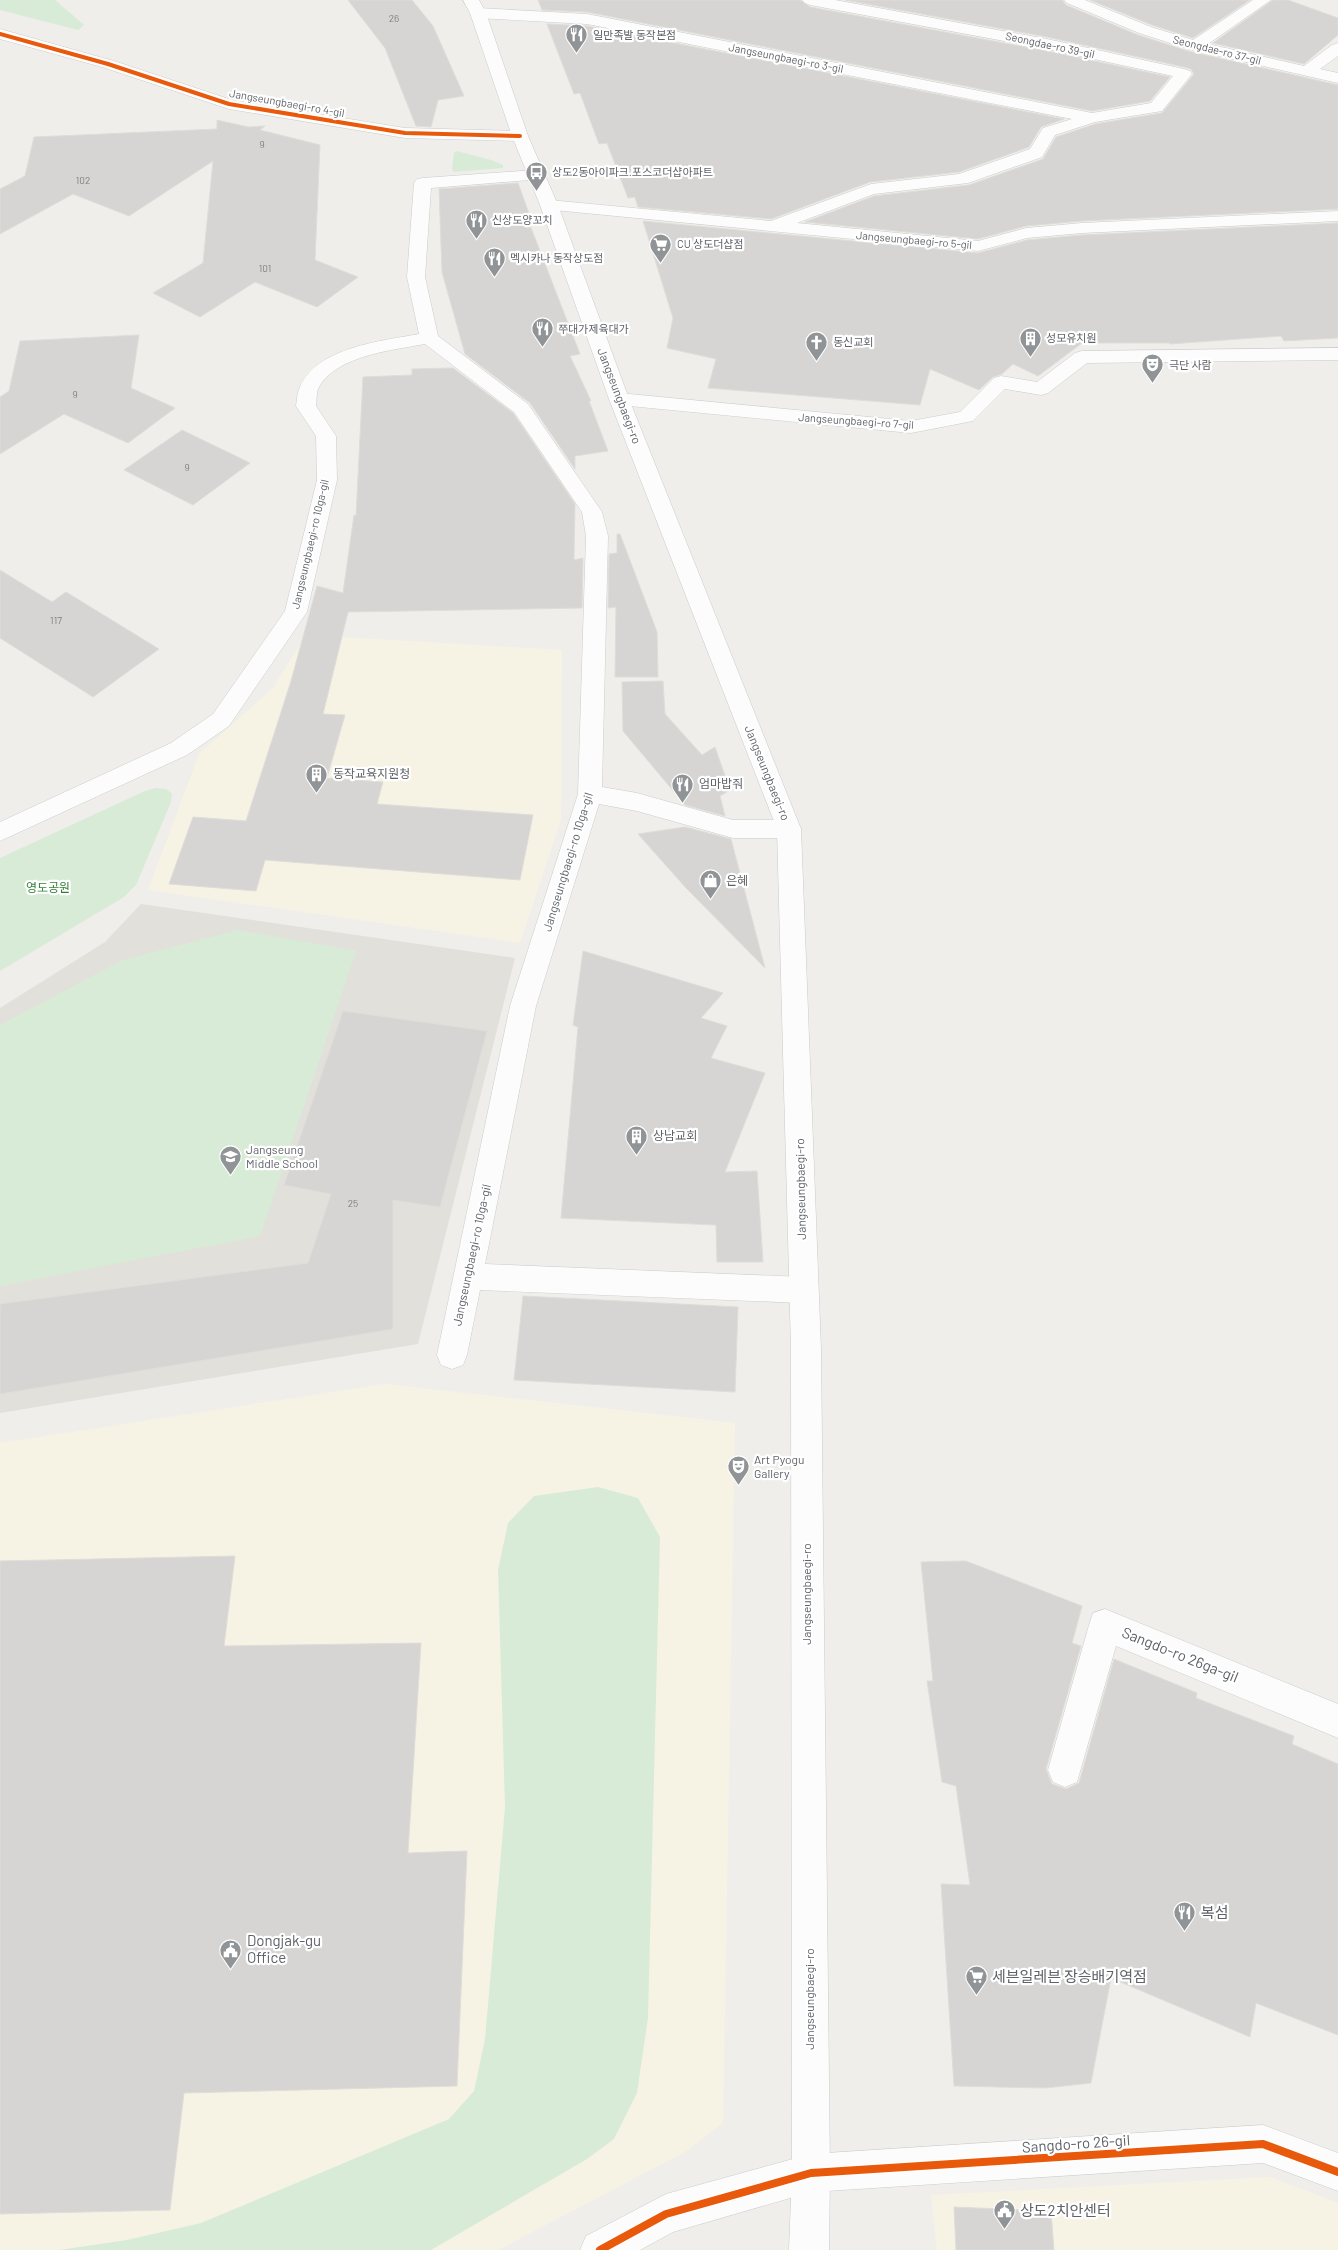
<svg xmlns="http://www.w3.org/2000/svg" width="1338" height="2250" font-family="Barlow,'Noto Sans KR',sans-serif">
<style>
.commercial{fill:#f7f3e4}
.education{fill:#e2e0da}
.green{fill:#d8ebd6}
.building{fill:#d6d5d3;stroke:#deddd9}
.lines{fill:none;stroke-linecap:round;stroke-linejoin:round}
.service-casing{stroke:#cbcccc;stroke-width:1}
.minor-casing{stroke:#cbcccc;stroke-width:1}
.tertiary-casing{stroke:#cbcccc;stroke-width:1}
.secondary-casing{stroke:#cacacb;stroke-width:1}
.service{fill:#fdfcfc;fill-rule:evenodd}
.minor{fill:#fdfcfc;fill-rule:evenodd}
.tertiary{fill:#fdfcfc;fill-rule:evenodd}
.secondary{fill:#fdfcfc;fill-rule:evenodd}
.cycleway-far1-casing{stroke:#fff;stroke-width:5.5}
.cycleway-casing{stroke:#fff;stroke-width:11}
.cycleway-far1{stroke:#e8590c;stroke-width:4}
.cycleway{stroke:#e8590c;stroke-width:8}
.labels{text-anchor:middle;stroke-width:4.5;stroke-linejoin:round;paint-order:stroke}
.number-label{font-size:10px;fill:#7e8184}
.far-poi-label{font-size:11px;fill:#5f6368;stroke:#fff;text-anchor:start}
.far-street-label{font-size:11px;fill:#5f6368;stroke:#fff}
.street-label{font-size:12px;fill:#5f6368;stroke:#fff}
.poi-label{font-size:12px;fill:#5f6368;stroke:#fff;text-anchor:start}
.park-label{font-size:12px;fill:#348238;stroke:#fff}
.near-street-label{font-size:15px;fill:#5f6368;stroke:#fff}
.near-poi-label{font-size:15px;fill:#5f6368;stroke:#fff;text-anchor:start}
</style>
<rect width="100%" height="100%" fill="#efeeea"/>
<g class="commercial">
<path d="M306,635L562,650L561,819L520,943L148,890L199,754L273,688Z"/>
<path d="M385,1384L735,1423L723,2123L685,2152L498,2250H0V1443Z"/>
<path d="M1270,2177L1338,2203V2250H937L931,2195Z"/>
</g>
<path class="education" d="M141,904L515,958L418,1344L0,1413V1008L105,942Z"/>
<g class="green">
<path d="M0,0H55L84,25L78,30L0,10Z"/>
<path d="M457,151L491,160L503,165V168L454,172L452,169L454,152Z"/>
<path d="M156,788L166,789L172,794L171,802L136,885L124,897L0,971V858L145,791Z"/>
<path d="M238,930L356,951L260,1236L0,1286V1025L123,960Z"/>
<path d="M598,1487L638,1498L660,1537L648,2018L637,2093L614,2139L587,2159L431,2250H59L127,2240L201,2223L449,2119L474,2091L485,2039L505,1807L498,1570L508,1523L534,1496Z"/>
</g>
<g class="building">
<path d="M348,0H412L433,26L464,96L438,100L431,127L416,126L385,48Z"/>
<path d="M538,0H800L810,7L1047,51L1170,77L1150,101L1092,111L587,12L542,10Z"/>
<path d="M845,0H1062L1066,5L1138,35L1188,51L1338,85V209L1082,221L1026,226L978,239L805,222L874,196L969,185L1043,159L1056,137L1095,124L1162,113L1194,74L1191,69L1184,67L1047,37Z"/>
<path d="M1090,0H1250L1193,38L1152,25Z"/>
<path d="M1273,0H1288L1338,18V35L1304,64L1213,43Z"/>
<path d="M547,24L587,26L1064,119L1041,127L1029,147L959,172L870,182L771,219L638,207L635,197L628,198L607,143L599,144L580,93L574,94Z"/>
<path d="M217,120L248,127L265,126L260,130L320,145L315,260L358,277L317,307L255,282L200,317L153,293L203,263L213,161L129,216L73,194L0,234V189L25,176L34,137L217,129Z"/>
<path d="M518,183L531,219L528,220L580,354L570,356L591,401H589L608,451L575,456V469L530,403L465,354L442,272L439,189Z"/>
<path d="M643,221L978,253L1027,240L1082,235L1338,223V338L1284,341L1281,336L1170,344L1169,343H1082L1038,376L1013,364L1002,374L993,377L979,390L930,369L920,405L708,388L716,359L667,348L673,318Z"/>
<path d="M139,335L131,388L175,408L128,443L64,414L0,454V397L9,391L20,341Z"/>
<path d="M453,368L513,413L575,504L574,560L583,558L582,608L348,612L323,714L345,715L327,778L383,782L377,804L533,815L520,880L265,860L256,891L169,884L193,817L246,821L291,681L317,586L343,593L354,515L356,516L363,377L412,375V369Z"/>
<path d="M182,430L250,463L193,505L124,470Z"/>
<path d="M617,534H620L657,632L658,677H615L616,607L608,608L609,554L617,553Z"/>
<path d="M0,570L52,602L66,592L159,649L93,697L0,638Z"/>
<path d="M663,681L665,714L702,755L715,747L730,790L720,796L725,816L685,805L623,731L622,682Z"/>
<path d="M685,827L731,839L765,968L686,888L638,834Z"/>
<path d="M583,951L723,993L701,1018L727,1026L711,1058L765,1073L725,1172L757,1171L763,1262H717L716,1225L561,1218L578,1027L573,1025Z"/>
<path d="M343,1011L487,1031L440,1207L393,1200V1329L0,1394V1304L308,1263L331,1194L284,1185Z"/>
<path d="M523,1296L738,1307L735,1392L514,1380Z"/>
<path d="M235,1556L224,1646L421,1643L408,1853L467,1851L457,2086L184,2093L170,2210L0,2214V1561Z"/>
<path d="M966,1561L1082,1606L1072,1643L1081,1646L1046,1769L1052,1784L1066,1789L1079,1783L1114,1659L1197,1693L1196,1698L1294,1736L1292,1744L1338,1764V2035L1256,2003L1250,2037L1111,1978L1091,2083L1045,2088L954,2086L941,1884L970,1885L956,1786L942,1782L927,1681H933L921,1562Z"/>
<path d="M954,2207L1051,2211L1054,2250H956Z"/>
</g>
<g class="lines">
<defs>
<g id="service">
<path d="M802,0H835L1047,39L1184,69L1190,71L1192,74L1162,111L1095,122L1055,135L1042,157L968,183L874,194L797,223L978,241L1026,228L1082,223L1338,211V221L1082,233L1027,238L978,251L543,209L540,205L543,201L549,200L771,221L871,184L959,174L1030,149L1043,128L1072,119L587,24L478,18L473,16L470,13L473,10L478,8L587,14L1092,113L1151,103L1173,76L1047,49L810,5L805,3Z"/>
<path d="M1064,0H1085L1151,27L1193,40L1253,0H1271L1208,44L1304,66L1332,45L1338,43V56L1320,69L1338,73V83L1189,49L1139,33L1067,3Z"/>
<path d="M536,170L542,171L545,175L542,179L431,188L425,277L438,336L528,404L602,512L608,536L602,787L637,793L733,820H789L798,823L801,829L798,835L789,838H733L637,811L599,804L536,1006L485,1264L803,1277L813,1281L818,1290L813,1299L803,1303L480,1290L467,1355L463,1365L452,1369L441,1365L437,1355L510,1006L578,794L586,536L582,512L514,412L425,344C394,350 337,355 319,387C316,392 317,400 316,406L336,436L337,480L307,612L229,726L187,755L0,841V822L171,743L213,714L285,611L317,480L316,436L296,406C297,400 297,393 300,387C317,347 382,341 419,334L407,277L414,183L417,179L423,178Z"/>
<path d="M1338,348V360L1087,363L1048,393L1041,395L1005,389L973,421L911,433L619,405L612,403L609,399L612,395L619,393L911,421L960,412L994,378L1001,376L1037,382L1075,353L1082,351Z"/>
<path d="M1105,1609L1338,1704V1738L1116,1646L1077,1782L1065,1787L1053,1782L1048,1770L1089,1625L1093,1613Z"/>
</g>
<path id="minor" d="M1263,2125L1338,2153V2191L1263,2163L811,2192L673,2232L640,2250H580L586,2236L666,2194L811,2154Z"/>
<path id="tertiary" d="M0,29L114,61L232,100L405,128L520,131L526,132L528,136L526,140L520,141L405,138L229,109L102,67L0,39Z"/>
<path id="secondary" d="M463,0H479L486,13L528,136L558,205L629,399L801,829L821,1349L830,2173L829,2250H789L792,2173L791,1349L777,829L609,399L540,205L512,136L470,13Z"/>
</defs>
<use href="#service" class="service-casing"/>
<use href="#minor" class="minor-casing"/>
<use href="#tertiary" class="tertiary-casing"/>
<use href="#secondary" class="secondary-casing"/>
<use href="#service" class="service"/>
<use href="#minor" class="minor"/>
<use href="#tertiary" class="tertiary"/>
<use href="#secondary" class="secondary"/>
<defs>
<path id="cycleway-far1" d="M0,34L108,64L229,104L405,133L520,136"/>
<path id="cycleway" d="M600,2250L666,2214L811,2173L1263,2144L1338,2172"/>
</defs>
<use href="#cycleway-far1" class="cycleway-far1-casing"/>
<use href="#cycleway" class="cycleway-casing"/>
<use href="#cycleway-far1" class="cycleway-far1"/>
<use href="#cycleway" class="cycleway"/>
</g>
<defs>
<symbol id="restaurant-pin" viewBox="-11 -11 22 30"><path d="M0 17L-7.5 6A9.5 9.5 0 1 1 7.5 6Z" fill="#919496" stroke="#fff"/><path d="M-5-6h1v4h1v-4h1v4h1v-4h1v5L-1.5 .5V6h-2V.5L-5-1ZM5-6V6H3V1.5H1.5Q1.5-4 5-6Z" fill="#fff"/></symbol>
<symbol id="bus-pin" viewBox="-11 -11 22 30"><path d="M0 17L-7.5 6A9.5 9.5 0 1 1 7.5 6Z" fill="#919496" stroke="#fff"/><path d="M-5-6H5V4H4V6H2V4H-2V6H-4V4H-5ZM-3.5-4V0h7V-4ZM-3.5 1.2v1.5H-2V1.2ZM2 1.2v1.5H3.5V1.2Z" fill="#fff"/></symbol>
<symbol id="supermarket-pin" viewBox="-11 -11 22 30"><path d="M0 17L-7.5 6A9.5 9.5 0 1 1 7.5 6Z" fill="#919496" stroke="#fff"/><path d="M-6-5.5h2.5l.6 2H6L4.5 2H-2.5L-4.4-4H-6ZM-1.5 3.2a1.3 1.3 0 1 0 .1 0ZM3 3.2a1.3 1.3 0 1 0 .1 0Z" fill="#fff"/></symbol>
<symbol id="building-pin" viewBox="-11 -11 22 30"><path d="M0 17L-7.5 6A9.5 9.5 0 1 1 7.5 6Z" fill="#919496" stroke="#fff"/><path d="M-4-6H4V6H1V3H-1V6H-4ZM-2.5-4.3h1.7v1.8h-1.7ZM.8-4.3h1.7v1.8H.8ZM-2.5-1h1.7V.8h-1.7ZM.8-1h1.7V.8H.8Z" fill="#fff"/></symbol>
<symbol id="church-pin" viewBox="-11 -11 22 30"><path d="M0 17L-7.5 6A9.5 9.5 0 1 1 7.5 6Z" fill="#919496" stroke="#fff"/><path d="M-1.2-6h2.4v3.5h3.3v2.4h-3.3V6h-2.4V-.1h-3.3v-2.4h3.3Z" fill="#fff"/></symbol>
<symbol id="theatre-pin" viewBox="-11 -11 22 30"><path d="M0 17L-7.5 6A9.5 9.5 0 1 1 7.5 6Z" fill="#919496" stroke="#fff"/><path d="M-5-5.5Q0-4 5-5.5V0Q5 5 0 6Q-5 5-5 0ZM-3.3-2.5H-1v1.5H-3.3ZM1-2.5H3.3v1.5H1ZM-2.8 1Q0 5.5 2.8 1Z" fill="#fff"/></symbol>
<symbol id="shop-pin" viewBox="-11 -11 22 30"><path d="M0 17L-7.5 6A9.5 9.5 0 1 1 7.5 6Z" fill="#919496" stroke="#fff"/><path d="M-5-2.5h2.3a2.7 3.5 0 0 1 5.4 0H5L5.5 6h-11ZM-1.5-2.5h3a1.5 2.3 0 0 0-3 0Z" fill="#fff"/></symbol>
<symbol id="school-pin" viewBox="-11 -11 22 30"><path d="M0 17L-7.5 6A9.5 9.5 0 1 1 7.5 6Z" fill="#919496" stroke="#fff"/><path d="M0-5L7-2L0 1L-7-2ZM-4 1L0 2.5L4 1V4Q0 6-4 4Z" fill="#fff"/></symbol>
<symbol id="civic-pin" viewBox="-11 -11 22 30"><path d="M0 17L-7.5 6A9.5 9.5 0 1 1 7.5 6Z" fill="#919496" stroke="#fff"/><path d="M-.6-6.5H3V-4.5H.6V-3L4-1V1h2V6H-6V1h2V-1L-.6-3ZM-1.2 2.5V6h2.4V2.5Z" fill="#fff"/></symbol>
</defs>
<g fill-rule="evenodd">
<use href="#restaurant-pin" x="564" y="22" width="25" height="34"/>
<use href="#bus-pin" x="524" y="160" width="25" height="34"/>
<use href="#restaurant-pin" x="464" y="208" width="25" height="34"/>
<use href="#supermarket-pin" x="648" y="232" width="25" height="34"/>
<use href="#restaurant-pin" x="482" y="246" width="25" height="34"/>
<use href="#restaurant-pin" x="530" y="316" width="25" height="34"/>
<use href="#building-pin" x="1018" y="326" width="25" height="34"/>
<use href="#church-pin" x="804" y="330" width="25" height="34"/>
<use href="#theatre-pin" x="1140" y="352" width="25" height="34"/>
<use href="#building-pin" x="304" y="762" width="25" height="34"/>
<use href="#restaurant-pin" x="670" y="772" width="25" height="34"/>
<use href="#shop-pin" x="698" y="868" width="25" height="34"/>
<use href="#building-pin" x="624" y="1124" width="25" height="34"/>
<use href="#school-pin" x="218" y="1144" width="25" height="34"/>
<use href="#theatre-pin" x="726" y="1454" width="25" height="34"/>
<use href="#restaurant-pin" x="1172" y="1900" width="25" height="34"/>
<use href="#civic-pin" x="218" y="1938" width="25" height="34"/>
<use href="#supermarket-pin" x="964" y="1964" width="25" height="34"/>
<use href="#civic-pin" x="992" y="2198" width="25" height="34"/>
</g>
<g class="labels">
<g class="number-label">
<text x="394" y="22">26</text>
<text x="262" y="148">9</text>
<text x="83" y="184">102</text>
<text x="265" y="272">101</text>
<text x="75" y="398">9</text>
<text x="187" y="471">9</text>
<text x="56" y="624">117</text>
<text x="353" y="1207">25</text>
</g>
<g class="far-poi-label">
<text x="593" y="39">일만족발 동작본점</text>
<text x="552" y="176">상도2동아이파크.포스코더샵아파트</text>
<text x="492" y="224">신상도양꼬치</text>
<text x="677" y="248">CU 상도더샵점</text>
<text x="510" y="262">멕시카나 동작상도점</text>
<text x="558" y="333">쭈대가제육대가</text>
<text x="1046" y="342">성모유치원</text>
<text x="833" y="346">동신교회</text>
<text x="1169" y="369">극단 사람</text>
</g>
<g class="far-street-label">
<text transform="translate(1050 45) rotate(12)" y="4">Seongdae-ro 39-gil</text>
<text transform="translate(1217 50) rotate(14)" y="4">Seongdae-ro 37-gil</text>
<text transform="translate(786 58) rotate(11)" y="4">Jangseungbaegi-ro 3-gil</text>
<text transform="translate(287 103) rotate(10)" y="4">Jangseungbaegi-ro 4-gil</text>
<text transform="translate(914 240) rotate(5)" y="4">Jangseungbaegi-ro 5-gil</text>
<text transform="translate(856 421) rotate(4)" y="4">Jangseungbaegi-ro 7-gil</text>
<text transform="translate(310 544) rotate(-77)" y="4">Jangseungbaegi-ro 10ga-gil</text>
</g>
<g class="street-label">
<text transform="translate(619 396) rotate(69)" y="4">Jangseungbaegi-ro</text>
<text transform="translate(767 773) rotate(68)" y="4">Jangseungbaegi-ro</text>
<text transform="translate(568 862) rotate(-73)" y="4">Jangseungbaegi-ro 10ga-gil</text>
<text transform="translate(801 1189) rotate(-91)" y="4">Jangseungbaegi-ro</text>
<text transform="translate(472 1255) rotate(-78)" y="4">Jangseungbaegi-ro 10ga-gil</text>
<text transform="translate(807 1594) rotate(-90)" y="4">Jangseungbaegi-ro</text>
<text transform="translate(810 1999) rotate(-90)" y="4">Jangseungbaegi-ro</text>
</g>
<g class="poi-label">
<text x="333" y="778">동작교육지원청</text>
<text x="699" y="788">엄마밥줘</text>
<text x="726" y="885">은혜</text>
<text x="653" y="1140">상남교회</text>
<text x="246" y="1154">Jangseung<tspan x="246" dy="14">Middle School</tspan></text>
<text x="754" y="1464">Art Pyogu<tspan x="754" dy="14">Gallery</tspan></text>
</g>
<g class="park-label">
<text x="48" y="892">영도공원</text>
</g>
<g class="near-street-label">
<text transform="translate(1180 1655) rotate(22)" y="5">Sangdo-ro 26ga-gil</text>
<text transform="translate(1076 2144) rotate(-4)" y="5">Sangdo-ro 26-gil</text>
</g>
<g class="near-poi-label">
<text x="1201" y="1918">복섬</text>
<text x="247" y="1946">Dongjak-gu<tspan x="247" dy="17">Office</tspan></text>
<text x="992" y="1982">세븐일레븐 장승배기역점</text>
<text x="1020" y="2216">상도2치안센터</text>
</g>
</g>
</svg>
